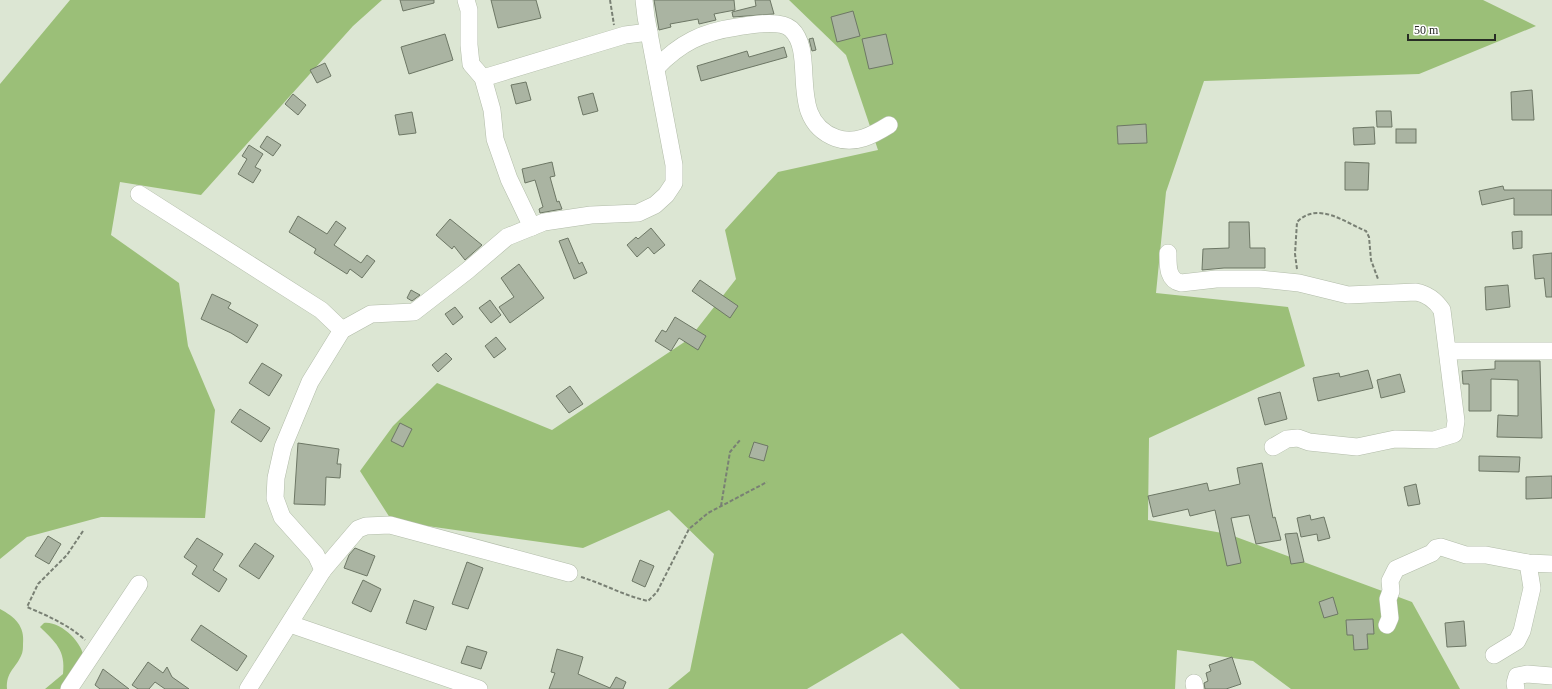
<svg xmlns="http://www.w3.org/2000/svg" width="1552" height="689" font-family="'Times New Roman',serif">
<style>
.green{fill:#9bbf78}
.building{fill:#aab4a2;stroke:#6d7765}
.lines{fill:none;stroke-linecap:round;stroke-linejoin:round}
.minor-casing{stroke:#b2bca9;stroke-width:18}
.path{stroke:#798074;stroke-width:2;stroke-dasharray:4 2;stroke-linecap:butt}
.minor{stroke:#fff;stroke-width:17}
</style>
<rect width="100%" height="100%" fill="#dce6d3"/>
<g class="green">
<path d="M70,0H382L353,26L201,195L120,182L111,235L179,283L188,346L215,410L205,518L101,517L27,537L0,559V84Z"/>
<path d="M789,0H1483L1536,26L1419,74L1204,81L1166,192L1156,293L1288,307L1305,366L1149,438L1148,520L1228,534L1412,602L1460,689H1291L1253,661L1177,650L1175,689H960L902,633L807,689H668L690,671L714,554L669,510L583,548L392,521L360,471L393,426L437,383L552,430L689,339L736,279L725,230L778,172L878,150L846,55Z"/>
<path d="M0,609C15,617 25,626 23,644C23,648 23,652 21,656C15,669 6,672 7,689H0Z"/>
<path d="M44,623C61,621 83,643 84,659L60,689H45L63,674C66,650 55,642 40,627Z"/>
</g>
<g class="building">
<path d="M400,0H434V3L403,11Z"/>
<path d="M491,0H536L541,18L498,28Z"/>
<path d="M654,0H734L735,10L714,14L716,20L699,24L698,19L670,24L671,27L659,30Z"/>
<path d="M755,0H770L774,14L733,17L732,12L756,6Z"/>
<path d="M853,11L860,36L837,42L831,17Z"/>
<path d="M445,34L453,60L409,74L401,47Z"/>
<path d="M886,34L893,64L869,69L862,39Z"/>
<path d="M813,38L816,50L812,51L809,39Z"/>
<path d="M784,47L787,57L701,81L697,66L747,51L749,57Z"/>
<path d="M325,63L331,76L317,83L310,70Z"/>
<path d="M526,82L531,100L516,104L511,85Z"/>
<path d="M1532,90L1534,120H1512L1511,92Z"/>
<path d="M593,93L598,111L583,115L578,97Z"/>
<path d="M293,94L306,105L298,115L285,104Z"/>
<path d="M1376,111H1391L1392,127H1377Z"/>
<path d="M412,112L416,133L399,135L395,115Z"/>
<path d="M1146,124L1147,143L1118,144L1117,126Z"/>
<path d="M1374,127L1375,144L1354,145L1353,128Z"/>
<rect x="1396" y="129" width="20" height="14"/>
<path d="M267,136L281,145L273,156L260,147Z"/>
<path d="M249,145L263,154L255,167L261,170L253,183L238,174L247,159L242,156Z"/>
<path d="M552,162L555,176L550,177L557,202L559,201L562,209L540,213L539,209L543,207L535,180L525,183L522,169Z"/>
<path d="M1345,162L1369,163L1368,190H1345Z"/>
<path d="M1503,186L1504,190H1552V215H1514V198L1482,205L1479,191Z"/>
<path d="M298,216L327,234L336,221L346,228L334,245L361,263L367,255L375,261L362,278L350,269L347,274L314,253L316,249L289,232Z"/>
<path d="M450,219L482,245L465,260L454,246L452,249L436,235Z"/>
<path d="M1229,222H1249L1250,248H1265V268H1224L1202,270L1203,249L1229,248Z"/>
<path d="M651,228L665,245L654,254L648,247L637,257L627,245L636,237L638,239Z"/>
<path d="M1522,231V248L1513,249L1512,232Z"/>
<path d="M568,238L579,264L582,262L587,273L574,279L559,241Z"/>
<path d="M1552,253V297H1546L1544,278L1535,279L1533,255Z"/>
<path d="M519,264L544,298L510,323L499,307L514,297L501,278Z"/>
<path d="M700,280L738,306L730,318L692,291Z"/>
<path d="M1508,285L1510,307L1486,310L1485,287Z"/>
<path d="M411,290L420,295L412,301L407,298Z"/>
<path d="M212,294L231,303L228,308L258,325L247,343L231,333L201,319Z"/>
<path d="M490,300L501,315L491,323L479,308Z"/>
<path d="M455,307L463,317L453,325L445,314Z"/>
<path d="M675,317L706,336L698,350L679,338L671,351L655,341L662,330L666,332Z"/>
<path d="M496,337L506,349L494,358L485,346Z"/>
<path d="M446,353L452,359L438,372L432,365Z"/>
<path d="M1495,361H1540L1542,438L1497,437L1498,415L1518,416V380L1491,379V411H1469V384H1463L1462,371L1495,369Z"/>
<path d="M262,363L282,375L269,396L249,383Z"/>
<path d="M1368,370L1373,388L1318,401L1313,378L1339,373L1340,377Z"/>
<path d="M1400,374L1405,392L1381,398L1377,380Z"/>
<path d="M570,386L583,404L569,413L556,396Z"/>
<path d="M1280,392L1287,419L1265,425L1258,398Z"/>
<path d="M240,409L270,428L261,442L231,422Z"/>
<path d="M400,423L412,429L403,447L391,441Z"/>
<path d="M754,442L768,446L764,461L749,457Z"/>
<path d="M298,443L339,449L337,464H341L340,478L326,477L325,505L294,504Z"/>
<path d="M1479,456L1520,457L1519,472L1479,471Z"/>
<path d="M1262,463L1273,518L1275,517L1281,540L1256,544L1249,515L1231,518L1241,563L1227,566L1215,510L1190,516L1188,509L1153,517L1148,496L1207,483L1209,491L1240,484L1237,468Z"/>
<path d="M1552,476V498L1526,499V477Z"/>
<path d="M1416,484L1420,504L1408,506L1404,487Z"/>
<path d="M1310,515L1311,520L1324,517L1330,538L1318,541L1317,534L1301,537L1297,518Z"/>
<path d="M1297,533L1304,562L1291,564L1285,534Z"/>
<path d="M48,536L61,544L49,564L35,556Z"/>
<path d="M197,538L223,554L213,570L227,579L219,592L192,574L197,566L184,557Z"/>
<path d="M255,543L274,556L259,579L239,566Z"/>
<path d="M355,548L375,556L367,576L344,568L349,555Z"/>
<path d="M640,560L654,566L645,587L632,581Z"/>
<path d="M467,562L483,568L468,609L452,604Z"/>
<path d="M363,580L381,589L371,612L352,603Z"/>
<path d="M1333,597L1338,614L1324,618L1319,602Z"/>
<path d="M414,600L434,607L426,630L406,623Z"/>
<path d="M1373,619L1374,634H1367L1368,649L1354,650L1353,635H1347L1346,620Z"/>
<path d="M1464,621L1466,646L1447,647L1445,623Z"/>
<path d="M201,625L247,656L237,671L191,640Z"/>
<path d="M467,646L487,652L481,669L461,663Z"/>
<path d="M557,649L583,657L578,674L610,688L616,677L626,682L623,689H549L555,673L551,672Z"/>
<path d="M1232,657L1241,684L1226,689H1205L1204,683L1208,681L1206,673L1211,671L1209,665Z"/>
<path d="M148,662L163,673L167,667L172,677L189,689H165L155,682L149,689H138L132,685Z"/>
<path d="M103,669L129,689H100L95,685Z"/>
</g>
<g class="lines">
<defs>
<g id="minor">
<path d="M466,0L469,10V45L471,64L483,78L492,110L495,139L509,179L532,227"/>
<path d="M656,68C680,43 702,32 737,27C751,25 780,19 791,29C818,54 785,119 836,138C855,145 873,135 889,125"/>
<path d="M483,78L625,35L649,32"/>
<path d="M139,194L321,310L342,330"/>
<path d="M1168,253C1168,265 1167,280 1181,283L1216,279H1260L1299,283L1348,295L1416,292C1427,294 1436,301 1442,310L1456,421L1454,434L1434,440L1395,439L1357,447L1309,442L1298,438L1287,439L1273,447"/>
<path d="M1449,351H1552"/>
<path d="M323,570L316,555L282,517L275,498L276,478L283,447L310,382L342,330L371,314L414,312L467,271L507,237L544,222L591,215L638,213L655,205L666,195L674,183V165L646,17L644,0"/>
<path d="M290,624L479,689"/>
<path d="M1387,625L1390,618L1388,599L1391,591L1390,581L1396,569L1432,553L1436,548L1441,547L1466,555H1486L1528,563L1552,564"/>
<path d="M1494,655L1517,641L1522,631L1532,588L1528,563"/>
<path d="M1194,683L1195,689"/>
<path d="M69,689L139,584"/>
<path d="M248,689L323,570L358,529L366,526L390,525L569,573"/>
<path d="M1516,689L1515,683L1517,676L1527,674L1552,676"/>
</g>
</defs>
<use href="#minor" class="minor-casing"/>
<g class="path">
<path d="M610,0L614,25"/>
<path d="M1297,269L1295,254L1297,222C1318,201 1344,222 1366,231L1369,237L1371,260L1378,279"/>
<path d="M721,506L730,452L740,440"/>
<path d="M83,531L67,555L38,584L27,607C48,616 69,625 85,640"/>
<path d="M581,577C604,584 625,596 648,601L657,592L689,529L708,513L767,482"/>
</g>
<use href="#minor" class="minor"/>
</g>
<path d="M1408 34v6h87v-6" fill="none" stroke="#282c25" stroke-width="2"/>
<text x="1414" y="34" font-size="12" fill="#282c25" stroke="#ffffff" stroke-width="3" paint-order="stroke">50 m</text>
</svg>
